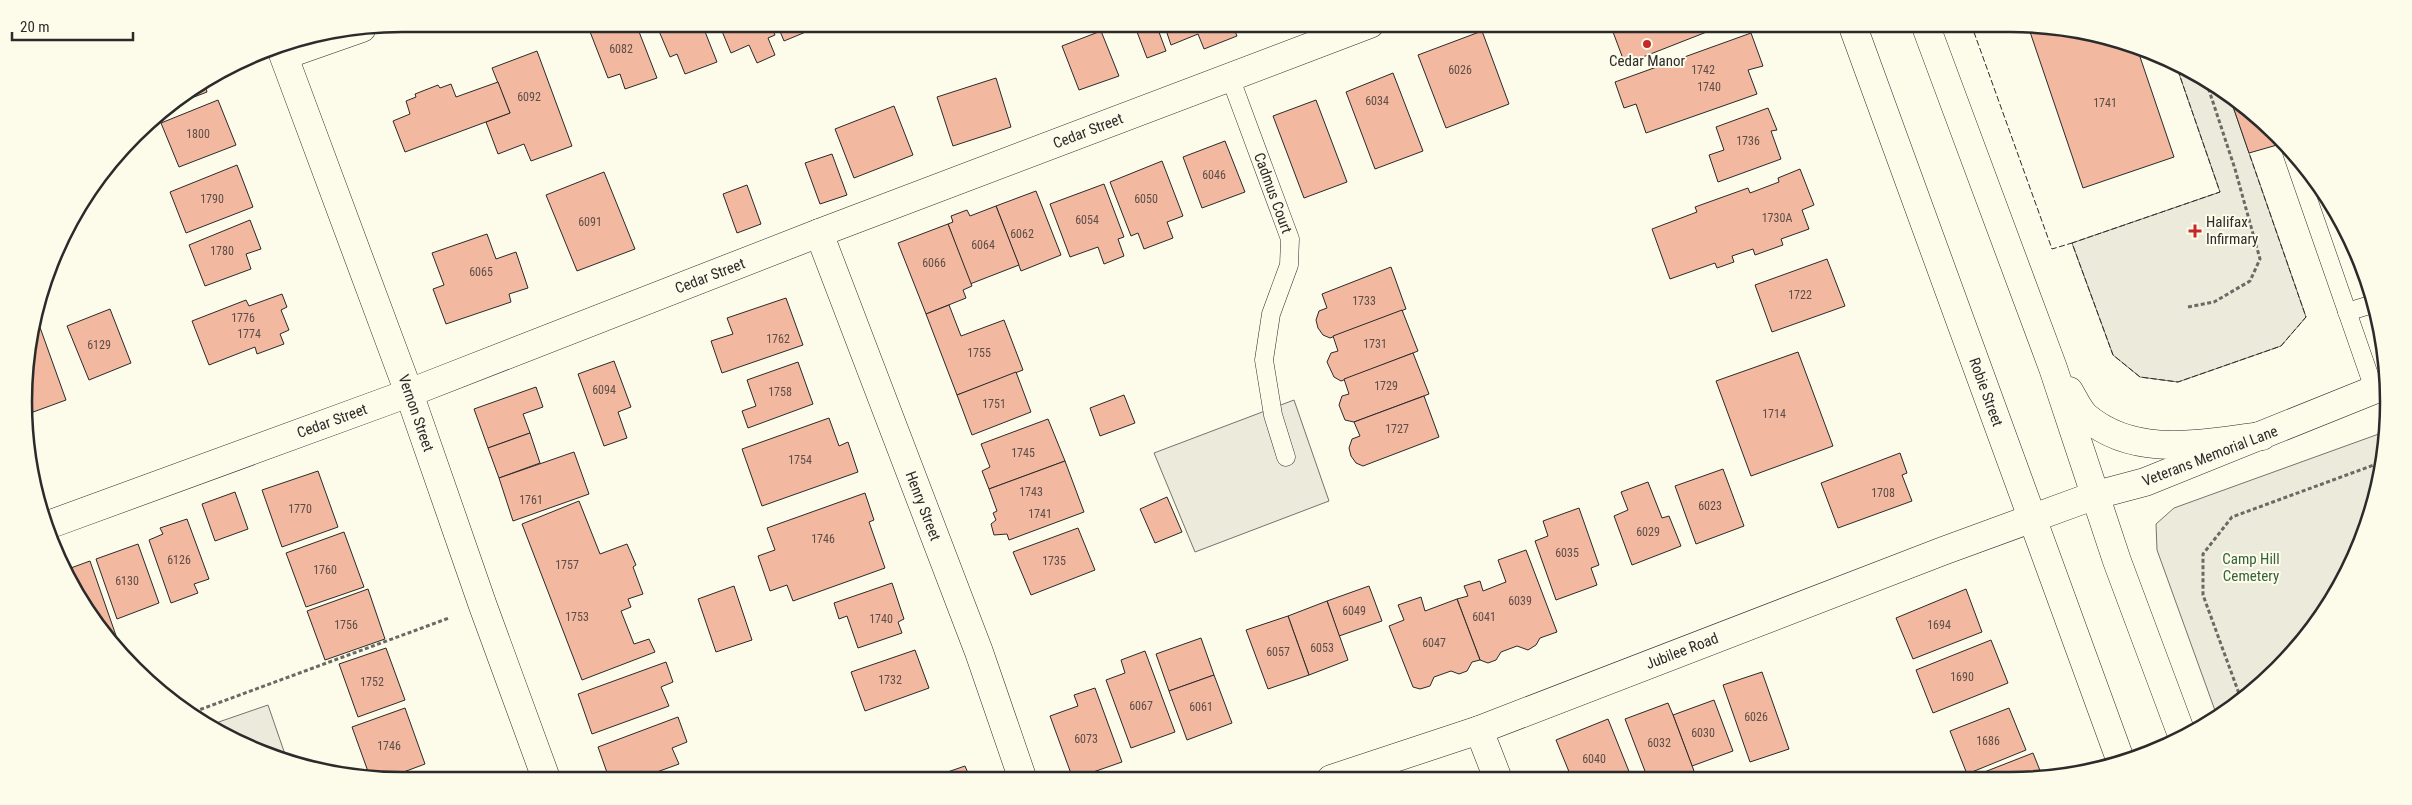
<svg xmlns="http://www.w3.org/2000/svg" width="2412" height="805" font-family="'Roboto Condensed',sans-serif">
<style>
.green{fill:#ecebdb;stroke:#74746e}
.parking{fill:#eceadb;stroke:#74746e}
.building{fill:#f2b8a0;stroke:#2b2b2b}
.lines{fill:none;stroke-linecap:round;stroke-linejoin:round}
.service-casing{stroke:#2b2b2b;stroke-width:19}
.minor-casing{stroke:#2b2b2b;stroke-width:29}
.tertiary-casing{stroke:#2b2b2b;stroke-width:29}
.secondary-casing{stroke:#2b2b2b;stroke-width:29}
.path{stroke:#6a6964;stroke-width:3;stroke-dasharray:4 2.5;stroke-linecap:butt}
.service{stroke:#fdfbea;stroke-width:18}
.minor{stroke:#fdfbea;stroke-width:28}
.tertiary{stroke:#fdfbea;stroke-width:28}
.secondary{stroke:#fdfbea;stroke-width:28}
.fence{stroke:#2b2b2b;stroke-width:1;stroke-dasharray:6 2.5;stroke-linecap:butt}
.poi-dot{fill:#c62828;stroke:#fdfbea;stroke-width:2}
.labels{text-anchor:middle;stroke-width:4;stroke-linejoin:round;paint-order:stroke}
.number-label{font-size:12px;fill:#5d4e48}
.poi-label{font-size:15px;fill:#2b2b2b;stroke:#fdfbea}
.street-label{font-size:15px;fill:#2b2b2b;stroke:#fdfbea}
.park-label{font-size:15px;fill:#34623c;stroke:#fdfbea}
.rim{fill:none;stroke:#2b2b2b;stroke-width:2.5}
</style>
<rect width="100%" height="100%" fill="#fdfbea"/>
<g class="green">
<path d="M2175,62L2229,95L2306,317L2281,346L2178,382L2140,377L2113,355L2072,243L2220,192Z"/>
<path d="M2387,431L2375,500L2337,592L2259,687L2217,716L2157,550L2156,524L2174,508Z"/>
</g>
<g class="parking">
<path d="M1294,400L1329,501L1195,552L1154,453Z"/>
<path d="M268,705L287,760L210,725Z"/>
</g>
<g class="building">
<path d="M587,24H636L657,78L625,89L620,74L608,78Z"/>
<path d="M656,24H702L717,62L685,74L677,54L670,57Z"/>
<path d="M719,24H770L775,35L768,38L775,55L757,63L749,45L731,53Z"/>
<path d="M777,24H825L784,41Z"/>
<path d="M1134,24H1156L1166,51L1147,58Z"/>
<path d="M1173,24H1232L1237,36L1204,49L1198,34L1171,45L1165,27Z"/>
<path d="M1610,24H1727L1625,64Z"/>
<path d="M2028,26L2107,37L2137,48L2174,157L2083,188Z"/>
<path d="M1101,31L1119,76L1079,90L1062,46Z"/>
<path d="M1482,31L1509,104L1446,128L1418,55Z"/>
<path d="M1751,33L1763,66L1748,70L1757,94L1646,133L1636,104L1624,108L1615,82Z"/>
<path d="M537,51L572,146L531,161L524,144L498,154L486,122L510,113L492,68Z"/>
<path d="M1393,73L1423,151L1375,169L1346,92Z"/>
<path d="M996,78L1011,127L953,146L937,97Z"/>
<path d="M498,82L510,113L405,152L393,121L410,114L406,101L416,97L415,94L438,85L440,88L451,84L456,97Z"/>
<path d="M205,85L207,92L171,106Z"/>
<path d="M2229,95L2240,102L2284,143L2249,153Z"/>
<path d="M218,100L236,145L179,167L161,123Z"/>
<path d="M1316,100L1347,182L1304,198L1273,116Z"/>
<path d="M894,106L913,155L854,178L835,129Z"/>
<path d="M1768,108L1777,130L1771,131L1781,159L1718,182L1709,155L1724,150L1716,127Z"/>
<path d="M1225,141L1245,192L1202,208L1183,157Z"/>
<path d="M832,154L847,195L820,204L805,163Z"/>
<path d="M1162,161L1183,216L1167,222L1173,238L1144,249L1138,233L1131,236L1110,182Z"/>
<path d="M237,165L253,207L186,233L170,192Z"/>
<path d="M1800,169L1814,205L1802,210L1809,229L1781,239L1783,245L1755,255L1753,249L1732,256L1734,262L1717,268L1715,263L1670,279L1652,229L1697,212L1695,207L1748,188L1750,193L1779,182L1778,178Z"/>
<path d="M604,172L635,249L577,271L546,195Z"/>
<path d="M1104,184L1124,237L1118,239L1124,256L1104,264L1098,247L1070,257L1050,204Z"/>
<path d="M747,185L761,224L737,233L723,194Z"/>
<path d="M1036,191L1061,255L1021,271L996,206Z"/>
<path d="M996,206L1019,265L970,284L948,224L953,222L951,216L967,210L970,216Z"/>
<path d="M250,220L261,249L246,254L251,269L205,286L189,245Z"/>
<path d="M948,224L972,286L963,290L966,298L926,314L898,243Z"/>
<path d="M487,234L496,259L516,252L528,288L509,294L511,302L446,324L433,289L444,285L432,253Z"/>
<path d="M1827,259L1845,306L1772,332L1755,285Z"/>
<path d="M1391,267L1406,309L1330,338L1323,335L1318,328L1316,320L1319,311L1327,308L1322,294Z"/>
<path d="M282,294L287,307L281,310L289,330L280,334L284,344L257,354L255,347L209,365L192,321L246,300L249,306Z"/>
<path d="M786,298L803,345L722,373L711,341L733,334L727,318Z"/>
<path d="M949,305L961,336L1004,320L1023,370L957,395L926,314Z"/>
<path d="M110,309L131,363L89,380L67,326Z"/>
<path d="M1402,310L1418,351L1341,381L1334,377L1327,362L1331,353L1338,351L1333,336Z"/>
<path d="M37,319L66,400L25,415L27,353Z"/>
<path d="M1798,352L1833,446L1751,476L1716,381Z"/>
<path d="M1413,353L1429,394L1354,422L1345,420L1339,405L1342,396L1349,394L1344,379Z"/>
<path d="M614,361L631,407L618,412L627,438L604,446L578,374Z"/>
<path d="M798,362L813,404L748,428L742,411L756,406L747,380Z"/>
<path d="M1016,372L1031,412L972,435L957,395Z"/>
<path d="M536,387L543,407L523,414L530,433L488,448L474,409Z"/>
<path d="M1124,395L1135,423L1100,436L1090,408Z"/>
<path d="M1424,396L1439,437L1363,466L1356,463L1351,456L1349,448L1352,439L1360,436L1354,422Z"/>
<path d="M829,418L839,446L848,442L858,472L762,506L742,449Z"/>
<path d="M1048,419L1065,461L989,489L982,471L990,467L981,444Z"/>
<path d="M530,433L540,463L499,478L488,448Z"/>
<path d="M574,452L589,494L513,521L499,478Z"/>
<path d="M1900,453L1907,473L1902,475L1912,501L1838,528L1821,483Z"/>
<path d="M1065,461L1084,512L1009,540L1007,534L994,535L991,524L996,520L993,513L997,511L989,489Z"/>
<path d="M1723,469L1744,526L1696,544L1675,486Z"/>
<path d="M318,471L338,527L282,547L262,490Z"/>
<path d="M1648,482L1662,518L1669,516L1681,546L1632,565L1614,516L1628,510L1621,492Z"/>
<path d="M235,492L248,529L215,541L202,504Z"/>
<path d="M865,493L874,520L869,522L885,568L793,601L787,585L770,591L758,556L775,550L767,528Z"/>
<path d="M1167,497L1182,532L1155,543L1140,509Z"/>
<path d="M579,501L600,554L627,544L636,565L633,567L643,594L628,599L631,607L621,611L634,644L649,639L655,652L582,680L522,524Z"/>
<path d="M1579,508L1599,565L1591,568L1597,585L1556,600L1535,541L1548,536L1543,521Z"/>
<path d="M187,519L209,579L194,584L198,593L171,603L149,540L163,534L160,528Z"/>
<path d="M1078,528L1095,570L1031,595L1013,552Z"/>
<path d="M344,532L364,587L306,607L286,553Z"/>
<path d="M138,544L159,603L117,619L96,559Z"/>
<path d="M1526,550L1557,632L1540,638L1536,645L1528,650L1517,646L1501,652L1496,660L1488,663L1480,660L1457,599L1468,596L1464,586L1480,581L1483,591L1506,582L1498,560Z"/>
<path d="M90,561L120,647L117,648L88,613L68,569Z"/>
<path d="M892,583L904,619L898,622L902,633L858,648L847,616L839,619L834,603Z"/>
<path d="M734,586L752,640L716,652L698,599Z"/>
<path d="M1369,586L1382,621L1339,636L1327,601Z"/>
<path d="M368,589L385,639L325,660L307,611Z"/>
<path d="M1966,589L1982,632L1913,659L1896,618Z"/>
<path d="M1421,597L1425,611L1457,599L1480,660L1472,662L1467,671L1459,674L1451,671L1434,677L1430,686L1420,689L1413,687L1389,626L1404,620L1398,605Z"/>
<path d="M1327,601L1348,660L1309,675L1288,616Z"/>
<path d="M1288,616L1309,675L1268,689L1246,630Z"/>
<path d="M1201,638L1214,675L1169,691L1156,654Z"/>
<path d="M1991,640L2008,683L1933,713L1916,670Z"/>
<path d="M386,648L405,700L358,717L339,664Z"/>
<path d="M915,650L929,688L865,711L851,672Z"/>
<path d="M1145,651L1175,732L1131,748L1106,680L1125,673L1121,660Z"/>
<path d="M666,662L673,682L661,687L669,706L592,734L578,694Z"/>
<path d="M1762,672L1789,749L1750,762L1723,685Z"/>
<path d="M1214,675L1232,723L1187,740L1169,691Z"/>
<path d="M1095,688L1122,762L1073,779L1050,716L1078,706L1074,695Z"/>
<path d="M1714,700L1733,751L1692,766L1673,715Z"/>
<path d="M1668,703L1673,715L1697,779H1648L1625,719Z"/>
<path d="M405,708L425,764L385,779L370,777L352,727Z"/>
<path d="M2009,708L2026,750L1967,774L1950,731Z"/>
<path d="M678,717L687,742L672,748L679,764L632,781H610L598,747Z"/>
<path d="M1608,719L1632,779H1572L1556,740Z"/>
<path d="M2033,753L2043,778H1969Z"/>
<path d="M965,766L971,780H934L933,777Z"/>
<path d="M420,773L423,781H399Z"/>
</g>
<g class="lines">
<defs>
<g id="service">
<path d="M1230,77L1290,239L1289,265L1271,314L1264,360L1273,415L1286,457"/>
<path d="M2292,153L2374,389"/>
<path d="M2347,312L2373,304"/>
</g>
<g id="minor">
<path d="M280,46L409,393L483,606L547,781"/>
<path d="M285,55L362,28"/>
<path d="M819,233L979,652L1023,780"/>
<path d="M48,525L409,393L819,233L1370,24"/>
<path d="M1479,730L1498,779"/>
</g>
<path id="tertiary" d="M1331,779L1479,730L1943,551L2096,495L2145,482L2386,385"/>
<g id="secondary">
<path d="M1852,24L2120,759"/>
<path d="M1925,24L2053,368L2117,561L2183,738"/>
<path d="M2069,391C2074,399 2079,411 2086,417C2136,459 2203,443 2262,436"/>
</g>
</defs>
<use href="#service" class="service-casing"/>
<use href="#minor" class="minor-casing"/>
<use href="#tertiary" class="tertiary-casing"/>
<use href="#secondary" class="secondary-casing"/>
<g class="path">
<path d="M2188,307L2214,302L2250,281L2260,259L2235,169L2206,81"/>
<path d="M2241,699L2203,595V554L2232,517L2382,462"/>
<path d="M188,714L449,618"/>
</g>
<use href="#service" class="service"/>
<use href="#minor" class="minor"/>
<use href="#tertiary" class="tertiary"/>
<use href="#secondary" class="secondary"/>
<g class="fence">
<path d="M1971,24L2052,249L2072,243"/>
<path d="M2175,62L2220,192L2072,243L2113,355L2140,377L2178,382L2281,346L2306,317L2249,153"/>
</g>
</g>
<g class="poi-dot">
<circle cx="1647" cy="44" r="5"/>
<path d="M2192.5 223.5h5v5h5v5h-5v5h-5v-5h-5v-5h5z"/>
</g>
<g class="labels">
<g class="number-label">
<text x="621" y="53">6082</text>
<text x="1460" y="74">6026</text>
<text x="1703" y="74">1742</text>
<text x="1709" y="91">1740</text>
<text x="529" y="101">6092</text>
<text x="1377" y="105">6034</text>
<text x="2105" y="107">1741</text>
<text x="198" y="138">1800</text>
<text x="1748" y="145">1736</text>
<text x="1214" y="179">6046</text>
<text x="212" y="203">1790</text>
<text x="1146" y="203">6050</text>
<text x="1777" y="222">1730A</text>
<text x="1087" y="224">6054</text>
<text x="590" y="226">6091</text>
<text x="1022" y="238">6062</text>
<text x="983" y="249">6064</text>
<text x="222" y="255">1780</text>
<text x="934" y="267">6066</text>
<text x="481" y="276">6065</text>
<text x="1800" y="299">1722</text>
<text x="1364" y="305">1733</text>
<text x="243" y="322">1776</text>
<text x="249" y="338">1774</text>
<text x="778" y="343">1762</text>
<text x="1375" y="348">1731</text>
<text x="99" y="349">6129</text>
<text x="979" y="357">1755</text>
<text x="1386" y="390">1729</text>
<text x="604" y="394">6094</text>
<text x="780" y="396">1758</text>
<text x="994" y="408">1751</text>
<text x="1774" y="418">1714</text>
<text x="1397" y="433">1727</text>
<text x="1023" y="457">1745</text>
<text x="800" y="464">1754</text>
<text x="1031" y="496">1743</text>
<text x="1883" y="497">1708</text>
<text x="531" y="504">1761</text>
<text x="1710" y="510">6023</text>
<text x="300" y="513">1770</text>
<text x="1040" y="518">1741</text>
<text x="1648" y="536">6029</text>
<text x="823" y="543">1746</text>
<text x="1567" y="557">6035</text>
<text x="179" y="564">6126</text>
<text x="1054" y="565">1735</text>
<text x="567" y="569">1757</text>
<text x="325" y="574">1760</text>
<text x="127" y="585">6130</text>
<text x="1520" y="605">6039</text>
<text x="1354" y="615">6049</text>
<text x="577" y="621">1753</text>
<text x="1484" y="621">6041</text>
<text x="881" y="623">1740</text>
<text x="346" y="629">1756</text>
<text x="1939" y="629">1694</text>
<text x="1434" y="647">6047</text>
<text x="1322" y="652">6053</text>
<text x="1278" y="656">6057</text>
<text x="1962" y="681">1690</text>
<text x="890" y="684">1732</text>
<text x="372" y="686">1752</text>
<text x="1141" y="710">6067</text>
<text x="1201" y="711">6061</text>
<text x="1756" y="721">6026</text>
<text x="1703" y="737">6030</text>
<text x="1086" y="743">6073</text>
<text x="1988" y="745">1686</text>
<text x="1659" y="747">6032</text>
<text x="389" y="750">1746</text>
<text x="1594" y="763">6040</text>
</g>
<g class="poi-label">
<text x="1647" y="66">Cedar Manor</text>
<text x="2206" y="227" text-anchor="start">Halifax<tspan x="2206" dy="17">Infirmary</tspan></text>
</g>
<g class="street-label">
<text transform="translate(1088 131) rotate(-21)" y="5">Cedar Street</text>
<text transform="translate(1273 193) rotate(70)" y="5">Cadmus Court</text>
<text transform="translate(710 276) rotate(-21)" y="5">Cedar Street</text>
<text transform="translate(1986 392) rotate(70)" y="5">Robie Street</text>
<text transform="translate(416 413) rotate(71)" y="5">Vernon Street</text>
<text transform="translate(332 421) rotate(-20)" y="5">Cedar Street</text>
<text transform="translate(2210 456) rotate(-21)" y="5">Veterans Memorial Lane</text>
<text transform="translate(923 506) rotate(69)" y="5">Henry Street</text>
<text transform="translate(1682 651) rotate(-21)" y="5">Jubilee Road</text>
</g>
<g class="park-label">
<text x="2251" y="564">Camp Hill<tspan x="2251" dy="17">Cemetery</tspan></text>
</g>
</g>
<path d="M0 0H2412V805H0ZM402 32H2010A370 370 0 0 1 2380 402V402A370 370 0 0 1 2010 772H402A370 370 0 0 1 32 402V402A370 370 0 0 1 402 32Z" fill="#fdfbea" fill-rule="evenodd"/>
<path class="rim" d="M402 32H2010A370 370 0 0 1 2380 402V402A370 370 0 0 1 2010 772H402A370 370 0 0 1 32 402V402A370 370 0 0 1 402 32Z"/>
<path d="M12 32v8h121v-8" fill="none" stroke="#2b2b2b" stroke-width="2.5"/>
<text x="20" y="32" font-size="15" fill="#2b2b2b" stroke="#fdfbea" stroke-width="4" paint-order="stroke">20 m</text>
</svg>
